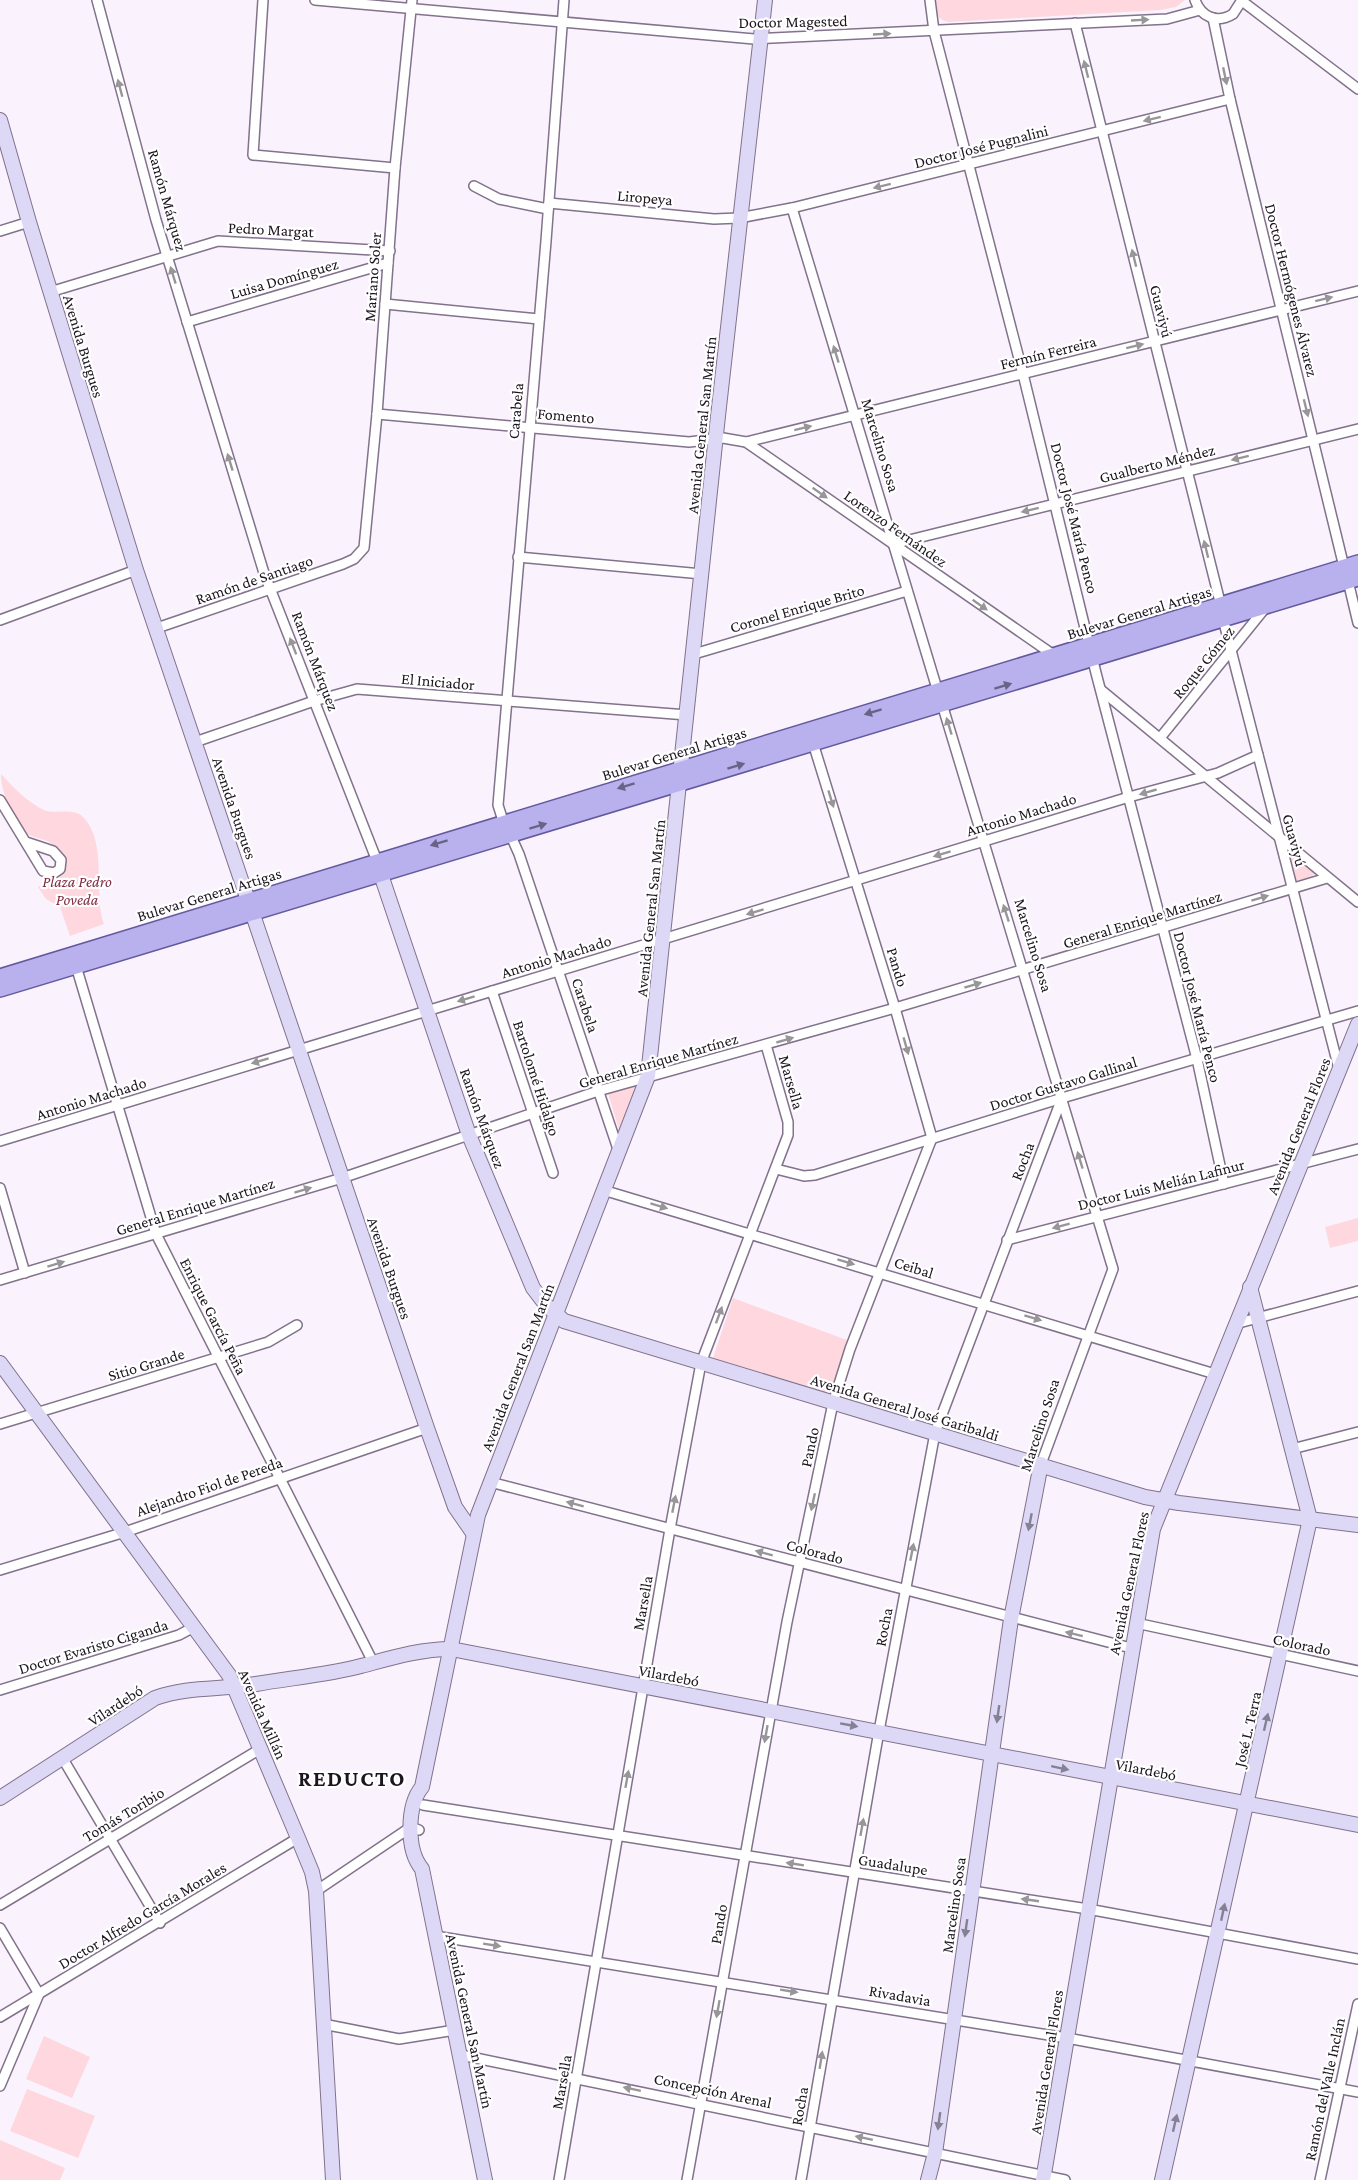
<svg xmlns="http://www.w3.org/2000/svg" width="1358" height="2180" font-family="'Crimson Pro',serif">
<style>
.green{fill:#fed8de}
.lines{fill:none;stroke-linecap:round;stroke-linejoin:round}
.street-casing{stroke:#82728b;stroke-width:12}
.secondary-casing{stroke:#82728b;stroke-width:16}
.primary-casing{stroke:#64599d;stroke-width:18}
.street{stroke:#fff;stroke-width:9}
.secondary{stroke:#dcd8f6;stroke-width:14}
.primary{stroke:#b9b1ed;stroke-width:15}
.oneway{fill:#99969a}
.oneway2{fill:#6a6386}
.oneway3{fill:#868095}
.labels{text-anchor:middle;stroke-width:4.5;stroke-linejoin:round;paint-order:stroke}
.street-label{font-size:16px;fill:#1c151f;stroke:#fff}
.park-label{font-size:16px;font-style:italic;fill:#822d44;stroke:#fff}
.district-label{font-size:22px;font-weight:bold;letter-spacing:1.5px;fill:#1c151f;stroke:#fff}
</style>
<rect width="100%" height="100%" fill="#faf3fe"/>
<g class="green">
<path d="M935,0H1185L1176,7L1160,10L949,22C936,20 935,11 935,0Z"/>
<path d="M1,774C13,787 27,802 44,810C56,815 73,807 83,817C108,842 93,895 104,924L70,936L60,907L46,899L38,887C63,874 79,865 51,843C45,839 35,838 29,835C14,826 0,789 1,774Z"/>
<path d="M1292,854L1315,872L1312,877L1296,883L1290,856Z"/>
<path d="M636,1086L619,1130L608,1093Z"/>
<path d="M1358,1218V1241L1330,1248L1325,1227Z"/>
<path d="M733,1298L847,1340L830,1393L713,1358Z"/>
<path d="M44,2036L90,2057L72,2098L26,2079Z"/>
<path d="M27,2089L95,2116L78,2158L10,2131Z"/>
<path d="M0,2140L65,2168L60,2180H0Z"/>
</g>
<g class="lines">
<defs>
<g id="street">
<path d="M97,0L156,220L264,573L377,861"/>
<path d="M263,0L253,155L395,168"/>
<path d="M315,0L754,39L1167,19L1200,10"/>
<path d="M930,0L934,31L1023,374L1096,673L1197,1059L1224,1184"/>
<path d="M1195,0C1201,17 1217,24 1233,14L1242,0"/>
<path d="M1242,1L1358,89"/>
<path d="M1213,18L1230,99L1344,567"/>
<path d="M1075,23L1221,606"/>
<path d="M474,186L499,199L548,209"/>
<path d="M549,203L714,219L739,218L792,208L1230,99"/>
<path d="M792,208L938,692"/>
<path d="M0,231L29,222"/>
<path d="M50,292L218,241L390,251"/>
<path d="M385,304L539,319"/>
<path d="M187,322L388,263"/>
<path d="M377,414L689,442L723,438L746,442L1055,656"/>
<path d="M746,442L1358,291"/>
<path d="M893,544L1358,429"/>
<path d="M518,557L702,574"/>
<path d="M1348,581L1358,623"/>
<path d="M1223,619L1339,1069"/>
<path d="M0,620L136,570"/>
<path d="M157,628L343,564L354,559L364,548L377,414L395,168L412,0"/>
<path d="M694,654L907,591"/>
<path d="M1101,690L1358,902"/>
<path d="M942,704L1113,1269L1041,1464"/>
<path d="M1160,738L1266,607"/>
<path d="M195,742L314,701L357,689L687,715"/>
<path d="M0,800L43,871L54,873L60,869L61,860L53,851L26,842"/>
<path d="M504,824L498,805L546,241L564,0"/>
<path d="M510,834L519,854L619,1152"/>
<path d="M76,966L156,1234L373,1662"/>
<path d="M492,991L553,1173"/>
<path d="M0,1141L1129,797L1218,773L1258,755"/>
<path d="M776,1169L804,1176L815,1175L1062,1098L1358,1011"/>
<path d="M0,1188L25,1273"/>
<path d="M603,1190L1215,1374"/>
<path d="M1007,1240L1358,1149"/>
<path d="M0,1280L342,1178L598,1091L895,1008L1327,878"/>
<path d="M1235,1324L1358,1291"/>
<path d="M0,1424L268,1342L297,1325"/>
<path d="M1292,1449L1358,1432"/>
<path d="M490,1482L1131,1648"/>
<path d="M0,1570L125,1532L427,1428"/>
<path d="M1136,1623L1358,1671"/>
<path d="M0,1690L179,1635L194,1627"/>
<path d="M63,1759L160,1923"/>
<path d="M423,1805L1088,1909L1358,1959"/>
<path d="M316,1891L411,1827L419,1830"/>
<path d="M0,1905L262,1748"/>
<path d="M0,1928L39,1994L0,2086"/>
<path d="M435,1936L1067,2038L1358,2092"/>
<path d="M0,2017L298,1838"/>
<path d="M323,2024L399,2039L455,2030"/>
<path d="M461,2055L1065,2180"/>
<path d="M559,2180L670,1529L701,1363L788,1135V1122L766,1045"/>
<path d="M687,2180L787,1622L833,1403L850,1349L932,1138L895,1008L813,743"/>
<path d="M801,2180L879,1731L935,1433L1062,1098"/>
<path d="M1320,2180L1358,2004"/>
</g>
<g id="secondary">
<path d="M0,120L29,222L136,570L427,1428L455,1507L473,1533"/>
<path d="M377,863L469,1135L533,1288L546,1305L564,1321L1145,1497L1179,1503L1358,1525"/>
<path d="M0,1363L229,1675L298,1838L312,1872L316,1891L333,2180"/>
<path d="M0,1798L155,1698C188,1686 222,1690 256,1684C290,1678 327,1675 361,1666C391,1658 420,1649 451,1649L1358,1825"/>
<path d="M485,2180L422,1869C406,1850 407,1805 422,1787L478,1515L648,1076L718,416L765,0"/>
<path d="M928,2180L935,2153L1011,1619L1041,1464"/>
<path d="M1043,2180L1153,1529L1358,1024"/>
<path d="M1162,2180L1310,1519L1250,1287"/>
</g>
<g id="primary">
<path d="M0,977L1358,563"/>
<path d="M0,989L1358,578"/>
</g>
</defs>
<use href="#street" class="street-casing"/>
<use href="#secondary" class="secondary-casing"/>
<use href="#primary" class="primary-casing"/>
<use href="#street" class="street"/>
<use href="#secondary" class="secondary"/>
<use href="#primary" class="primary"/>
</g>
<defs><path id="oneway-solid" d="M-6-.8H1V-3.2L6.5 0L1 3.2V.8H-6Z" transform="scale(1.5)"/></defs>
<g class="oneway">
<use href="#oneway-solid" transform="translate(1140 20) rotate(-3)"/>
<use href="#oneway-solid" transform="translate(882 34) rotate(-3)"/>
<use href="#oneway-solid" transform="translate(1086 69) rotate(-104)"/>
<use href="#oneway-solid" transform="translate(1225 76) rotate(78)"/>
<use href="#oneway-solid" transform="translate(120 88) rotate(-105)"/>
<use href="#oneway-solid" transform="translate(1152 119) rotate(166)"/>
<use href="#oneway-solid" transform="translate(882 186) rotate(166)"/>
<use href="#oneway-solid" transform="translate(1134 258) rotate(-104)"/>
<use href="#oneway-solid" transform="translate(173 275) rotate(-107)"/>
<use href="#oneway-solid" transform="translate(1324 299) rotate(-14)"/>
<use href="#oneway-solid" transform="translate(1135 346) rotate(-14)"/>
<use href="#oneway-solid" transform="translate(836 354) rotate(-107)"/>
<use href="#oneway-solid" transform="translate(1306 408) rotate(76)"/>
<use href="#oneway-solid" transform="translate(803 428) rotate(-14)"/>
<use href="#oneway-solid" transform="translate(1240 458) rotate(166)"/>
<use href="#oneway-solid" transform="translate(230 462) rotate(-107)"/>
<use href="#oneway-solid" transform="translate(820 493) rotate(35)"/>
<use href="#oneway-solid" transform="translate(1030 510) rotate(166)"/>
<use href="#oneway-solid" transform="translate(1206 549) rotate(-104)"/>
<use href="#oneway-solid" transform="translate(980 605) rotate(35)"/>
<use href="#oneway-solid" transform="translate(293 646) rotate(-111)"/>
<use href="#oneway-solid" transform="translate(949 726) rotate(-107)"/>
<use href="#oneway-solid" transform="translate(1148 792) rotate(164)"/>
<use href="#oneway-solid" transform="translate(831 799) rotate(73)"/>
<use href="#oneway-solid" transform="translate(942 854) rotate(163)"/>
<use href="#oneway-solid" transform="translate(1260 898) rotate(-17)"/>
<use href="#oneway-solid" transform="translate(755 912) rotate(163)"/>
<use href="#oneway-solid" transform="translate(1006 913) rotate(-108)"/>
<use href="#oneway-solid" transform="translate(973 985) rotate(-17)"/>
<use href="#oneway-solid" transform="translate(466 999) rotate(163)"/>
<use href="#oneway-solid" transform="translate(785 1040) rotate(-16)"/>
<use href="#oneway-solid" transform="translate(906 1046) rotate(74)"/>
<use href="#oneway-solid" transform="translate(260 1061) rotate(163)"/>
<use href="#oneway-solid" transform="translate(1080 1160) rotate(-107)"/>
<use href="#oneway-solid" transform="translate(303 1190) rotate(-17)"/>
<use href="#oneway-solid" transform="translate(659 1206) rotate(17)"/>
<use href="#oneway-solid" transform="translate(1061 1226) rotate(165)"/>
<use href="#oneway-solid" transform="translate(846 1262) rotate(17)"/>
<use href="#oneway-solid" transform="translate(56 1264) rotate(-17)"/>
<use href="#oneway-solid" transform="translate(719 1315) rotate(-70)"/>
<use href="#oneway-solid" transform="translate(1033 1318) rotate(17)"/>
<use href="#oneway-solid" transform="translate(813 1502) rotate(102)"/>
<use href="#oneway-solid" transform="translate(575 1504) rotate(-165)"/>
<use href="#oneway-solid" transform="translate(674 1504) rotate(-79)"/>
<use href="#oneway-solid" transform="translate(912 1552) rotate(-79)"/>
<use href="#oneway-solid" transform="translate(764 1553) rotate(-165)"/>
<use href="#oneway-solid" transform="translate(1074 1634) rotate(-166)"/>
<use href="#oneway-solid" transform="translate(766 1734) rotate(100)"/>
<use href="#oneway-solid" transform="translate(627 1779) rotate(-80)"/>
<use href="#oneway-solid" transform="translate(862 1827) rotate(-80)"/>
<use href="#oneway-solid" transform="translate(795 1864) rotate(-171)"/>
<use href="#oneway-solid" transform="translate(1030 1900) rotate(-172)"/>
<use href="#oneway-solid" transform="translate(492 1945) rotate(9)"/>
<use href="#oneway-solid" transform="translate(789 1991) rotate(9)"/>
<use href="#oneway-solid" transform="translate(718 2009) rotate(100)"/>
<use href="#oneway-solid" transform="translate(821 2060) rotate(-81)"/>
<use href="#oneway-solid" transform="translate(632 2089) rotate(-168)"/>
<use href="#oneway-solid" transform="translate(864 2138) rotate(-168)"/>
</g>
<g class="oneway2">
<use href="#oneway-solid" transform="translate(1003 686) rotate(-17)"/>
<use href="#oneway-solid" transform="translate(873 712) rotate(163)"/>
<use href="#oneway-solid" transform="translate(736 766) rotate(-17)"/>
<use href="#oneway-solid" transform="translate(626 786) rotate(163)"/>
<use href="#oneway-solid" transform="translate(538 826) rotate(-17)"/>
<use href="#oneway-solid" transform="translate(439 843) rotate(163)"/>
</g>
<g class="oneway3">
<use href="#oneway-solid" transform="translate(1030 1522) rotate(101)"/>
<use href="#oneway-solid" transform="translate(998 1714) rotate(98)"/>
<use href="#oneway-solid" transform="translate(1266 1722) rotate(-77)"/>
<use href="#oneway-solid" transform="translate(849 1725) rotate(10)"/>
<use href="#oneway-solid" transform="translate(1060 1768) rotate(12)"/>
<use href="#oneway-solid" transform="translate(1223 1912) rotate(-78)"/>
<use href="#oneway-solid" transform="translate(966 1928) rotate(98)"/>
<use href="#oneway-solid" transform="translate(939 2121) rotate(98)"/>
<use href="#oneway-solid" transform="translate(1175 2123) rotate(-77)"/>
</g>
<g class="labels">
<g class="street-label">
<text transform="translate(793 21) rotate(-1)" y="6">Doctor Magested</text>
<text transform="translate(981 146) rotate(-14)" y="6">Doctor José Pugnalini</text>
<text transform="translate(645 197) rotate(5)" y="6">Liropeya</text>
<text transform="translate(168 200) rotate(74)" y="6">Ramón Márquez</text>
<text transform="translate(271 229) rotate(3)" y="6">Pedro Margat</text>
<text transform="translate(372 277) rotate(-86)" y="6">Mariano Soler</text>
<text transform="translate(284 278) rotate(-16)" y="6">Luisa Domínguez</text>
<text transform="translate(1292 290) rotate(76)" y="6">Doctor Hermógenes Álvarez</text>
<text transform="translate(1162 311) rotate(76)" y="6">Guaviyú</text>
<text transform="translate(84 346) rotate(73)" y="6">Avenida Burgues</text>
<text transform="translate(1048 352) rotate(-14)" y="6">Fermín Ferreira</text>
<text transform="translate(515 411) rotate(-85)" y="6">Carabela</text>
<text transform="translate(566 415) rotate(5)" y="6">Fomento</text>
<text transform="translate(701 425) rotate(-84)" y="6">Avenida General San Martín</text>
<text transform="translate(881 445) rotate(73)" y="6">Marcelino Sosa</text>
<text transform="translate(1157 463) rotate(-14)" y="6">Gualberto Méndez</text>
<text transform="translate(1075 518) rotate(76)" y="6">Doctor José María Penco</text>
<text transform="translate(896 528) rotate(35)" y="6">Lorenzo Fernández</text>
<text transform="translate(254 579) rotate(-19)" y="6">Ramón de Santiago</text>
<text transform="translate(797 608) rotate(-16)" y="6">Coronel Enrique Brito</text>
<text transform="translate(1139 612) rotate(-17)" y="6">Bulevar General Artigas</text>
<text transform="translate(316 661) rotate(69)" y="6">Ramón Márquez</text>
<text transform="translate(1203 662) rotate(-51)" y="6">Roque Gómez</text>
<text transform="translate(438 681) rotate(5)" y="6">El Iniciador</text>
<text transform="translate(674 753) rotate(-17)" y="6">Bulevar General Artigas</text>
<text transform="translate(235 808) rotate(71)" y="6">Avenida Burgues</text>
<text transform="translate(1021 814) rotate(-17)" y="6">Antonio Machado</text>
<text transform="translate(1295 840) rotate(75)" y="6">Guaviyú</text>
<text transform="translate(209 894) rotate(-17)" y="6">Bulevar General Artigas</text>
<text transform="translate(650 908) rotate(-84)" y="6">Avenida General San Martín</text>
<text transform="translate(1142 919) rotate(-17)" y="6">General Enrique Martínez</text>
<text transform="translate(1034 945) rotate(73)" y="6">Marcelino Sosa</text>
<text transform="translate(556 956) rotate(-17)" y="6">Antonio Machado</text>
<text transform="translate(898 967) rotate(73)" y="6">Pando</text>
<text transform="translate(586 1005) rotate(72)" y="6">Carabela</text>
<text transform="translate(1198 1007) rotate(76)" y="6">Doctor José María Penco</text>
<text transform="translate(658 1060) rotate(-16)" y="6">General Enrique Martínez</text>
<text transform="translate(537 1078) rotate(72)" y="6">Bartolomé Hidalgo</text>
<text transform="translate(792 1082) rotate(74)" y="6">Marsella</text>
<text transform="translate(1063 1083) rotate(-17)" y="6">Doctor Gustavo Gallinal</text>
<text transform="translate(91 1098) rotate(-17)" y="6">Antonio Machado</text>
<text transform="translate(483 1118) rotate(70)" y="6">Ramón Márquez</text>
<text transform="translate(1298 1126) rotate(-68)" y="6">Avenida General Flores</text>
<text transform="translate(1022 1161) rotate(-69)" y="6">Rocha</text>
<text transform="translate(1161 1184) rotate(-14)" y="6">Doctor Luis Melián Lafinur</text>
<text transform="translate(195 1206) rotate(-17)" y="6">General Enrique Martínez</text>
<text transform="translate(914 1267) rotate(17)" y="6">Ceibal</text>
<text transform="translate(390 1268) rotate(71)" y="6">Avenida Burgues</text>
<text transform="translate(214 1316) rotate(63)" y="6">Enrique García Peña</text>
<text transform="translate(146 1364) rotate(-17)" y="6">Sitio Grande</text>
<text transform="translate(517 1367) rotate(-69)" y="6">Avenida General San Martín</text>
<text transform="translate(905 1407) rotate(17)" y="6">Avenida General José Garibaldi</text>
<text transform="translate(1039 1425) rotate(-72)" y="6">Marcelino Sosa</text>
<text transform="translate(809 1447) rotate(-78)" y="6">Pando</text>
<text transform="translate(209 1486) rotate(-19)" y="6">Alejandro Fiol de Pereda</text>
<text transform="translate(815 1551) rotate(15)" y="6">Colorado</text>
<text transform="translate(1128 1583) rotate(-78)" y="6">Avenida General Flores</text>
<text transform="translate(642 1603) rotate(-80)" y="6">Marsella</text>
<text transform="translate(883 1627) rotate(-79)" y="6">Rocha</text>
<text transform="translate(1302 1644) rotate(12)" y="6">Colorado</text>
<text transform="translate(93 1646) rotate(-17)" y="6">Doctor Evaristo Ciganda</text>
<text transform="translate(669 1675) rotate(11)" y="6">Vilardebó</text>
<text transform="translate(115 1705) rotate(-33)" y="6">Vilardebó</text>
<text transform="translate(263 1714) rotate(66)" y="6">Avenida Millán</text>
<text transform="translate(1247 1729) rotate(-77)" y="6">José L. Terra</text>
<text transform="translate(1146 1769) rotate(11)" y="6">Vilardebó</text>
<text transform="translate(123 1814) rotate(-31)" y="6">Tomás Toribio</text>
<text transform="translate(893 1864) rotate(9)" y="6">Guadalupe</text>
<text transform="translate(953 1905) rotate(-82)" y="6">Marcelino Sosa</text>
<text transform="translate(142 1915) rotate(-31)" y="6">Doctor Alfredo García Morales</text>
<text transform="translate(718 1924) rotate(-80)" y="6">Pando</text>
<text transform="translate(900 1995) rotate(10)" y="6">Rivadavia</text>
<text transform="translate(470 2021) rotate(78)" y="6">Avenida General San Martín</text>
<text transform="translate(1046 2062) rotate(-81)" y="6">Avenida General Flores</text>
<text transform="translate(561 2082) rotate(-80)" y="6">Marsella</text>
<text transform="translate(1324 2089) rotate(-78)" y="6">Ramón del Valle Inclán</text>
<text transform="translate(713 2090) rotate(12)" y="6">Concepción Arenal</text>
<text transform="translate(799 2106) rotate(-80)" y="6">Rocha</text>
</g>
<g class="park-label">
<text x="77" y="887">Plaza Pedro<tspan x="77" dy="18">Poveda</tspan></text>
</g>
<g class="district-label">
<text x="352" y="1786">REDUCTO</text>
</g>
</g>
</svg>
